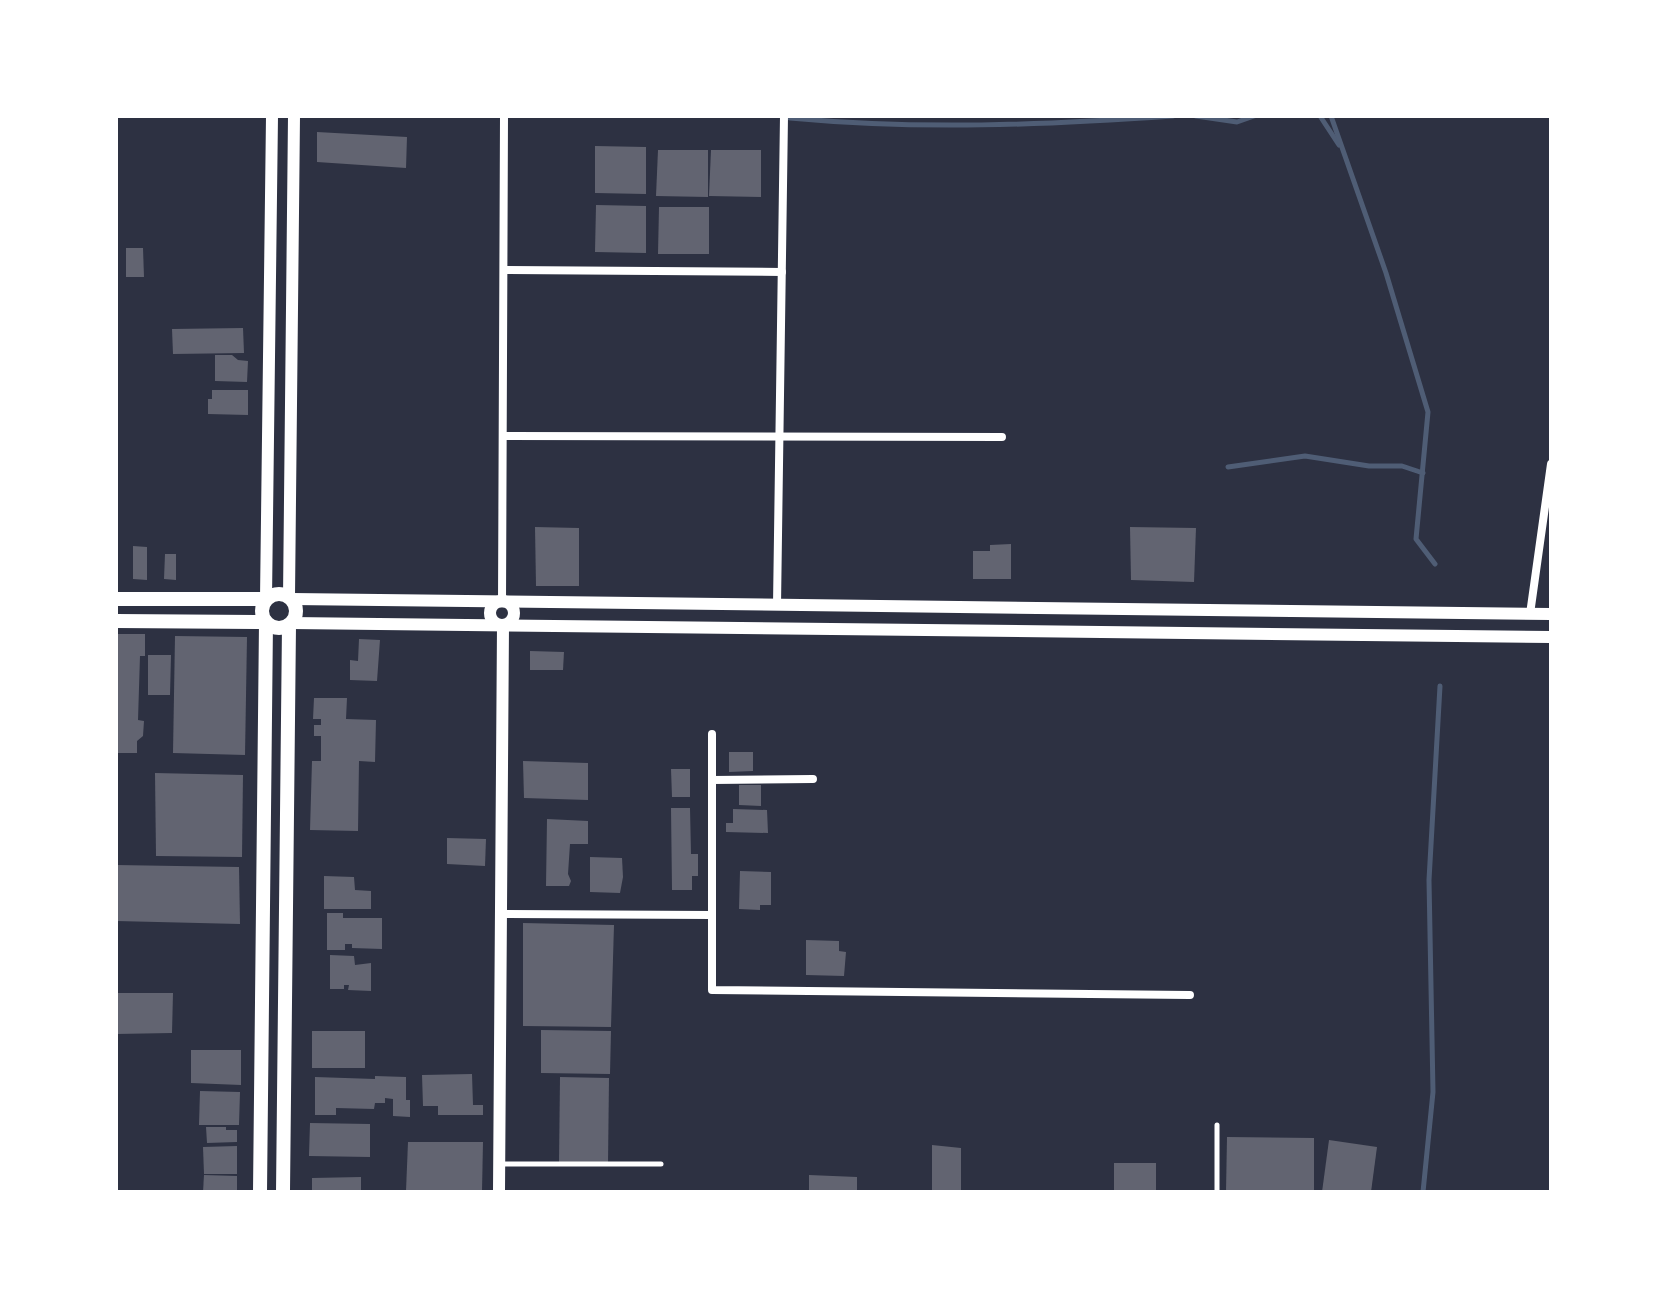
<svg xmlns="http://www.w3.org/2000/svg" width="1667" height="1308" font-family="'Nunito Sans',sans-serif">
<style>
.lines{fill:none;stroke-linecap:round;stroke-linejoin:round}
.stream{stroke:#4f5d75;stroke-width:5}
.building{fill:#626471}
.service{stroke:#fff;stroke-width:5}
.minor{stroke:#fff;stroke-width:8}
.tertiary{stroke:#fff;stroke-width:12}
.secondary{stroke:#fff;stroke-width:14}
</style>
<rect width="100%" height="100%" fill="#2d3142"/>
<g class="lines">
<g class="stream">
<path d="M1196,116L1237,122L1254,116"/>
<path d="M1320,116L1339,145"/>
<path d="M1331,116L1386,273L1428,412L1416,539L1435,564"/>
<path d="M790,118C918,130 1045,125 1173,116"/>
<path d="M1228,467L1305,456L1369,466H1402L1423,473"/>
<path d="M1423,1192L1433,1092L1429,880L1440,686"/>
</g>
</g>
<g class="building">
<path d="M317,132L407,137L406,168L317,162Z"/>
<path d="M595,146L646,147V194L595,193Z"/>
<path d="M658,150H708V197L656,196Z"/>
<path d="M711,150H761V197L709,196Z"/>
<path d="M596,205L646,206V253L595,252Z"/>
<path d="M659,207H709V254H658Z"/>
<path d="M126,248H143L144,277H126Z"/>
<path d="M243,328L244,353L173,354L172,329Z"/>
<path d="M215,355H232L238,360L248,361L247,382L215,381Z"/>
<path d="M212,390H248V415L208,414V399H212Z"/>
<path d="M535,527L579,528V586H536Z"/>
<path d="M1130,527L1196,528L1194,582L1131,580Z"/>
<path d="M1011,544V579H973V551H990V545Z"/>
<path d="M133,546L147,547V580L133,579Z"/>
<path d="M165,554H176V580L164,579Z"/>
<path d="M116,634H145V656H140L138,720L144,721L143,736L137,741V753H116Z"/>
<path d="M175,636L247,637L245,755L173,753Z"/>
<path d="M359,639L380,640L377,681L350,680V660L358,661Z"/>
<path d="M530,651L564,652L563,670H530Z"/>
<path d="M148,655H171L170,695H148Z"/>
<path d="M314,698H347L346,719L376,720L375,762L359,761L358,831L310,830L312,761H321V736H314V725H321V719H313Z"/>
<path d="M729,752H753V771L729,772Z"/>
<path d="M523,761L588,763V800L524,798Z"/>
<path d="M671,769H690V797H672Z"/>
<path d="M155,773L243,775L242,857L156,856Z"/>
<path d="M739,785H761V806L739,805Z"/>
<path d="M671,808H690L691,854H698V876H692V890H672Z"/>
<path d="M733,809L767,810L768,833L726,832V823H733Z"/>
<path d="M547,819L588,821V844H570L568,874L571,881L569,886H546Z"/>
<path d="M447,838L486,839L485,866L447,864Z"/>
<path d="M590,857L622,858L623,877L620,893L590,892Z"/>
<path d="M116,865L239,867L240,924L116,921Z"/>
<path d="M740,871L771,872V905H760V910L739,909Z"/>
<path d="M324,876L354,877L355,890L371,891V909H324Z"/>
<path d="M327,913H343V918H382V949L352,948V944H345V950H327Z"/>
<path d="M523,923L614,925L611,1027L523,1026Z"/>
<path d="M806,940L839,941V951L846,952L844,976L806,975Z"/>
<path d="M330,955L354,956L355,965L371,963V991L348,990L349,985H344V989H330Z"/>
<path d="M116,993H173L172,1033L116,1034Z"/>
<path d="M541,1030L611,1031L610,1074L541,1073Z"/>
<rect x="312" y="1031" width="53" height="37"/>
<path d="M191,1050H241V1085L191,1083Z"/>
<path d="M472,1074L473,1105H483V1115H438V1106H423L422,1075Z"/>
<path d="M375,1076L406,1077V1100H410V1117L393,1116V1099L385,1098V1103H375L374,1109L336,1108V1115H315V1077L375,1079Z"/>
<path d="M560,1077L609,1078L608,1164L559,1163Z"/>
<path d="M200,1091L240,1092L239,1125H199Z"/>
<path d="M310,1123L370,1124V1157L309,1156Z"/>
<path d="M206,1127H226V1130H237V1142L207,1143Z"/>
<path d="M1227,1137L1314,1138V1192H1226Z"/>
<path d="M1329,1140L1377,1147L1371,1192H1322Z"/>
<path d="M408,1142H483L482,1191H406Z"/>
<path d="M932,1145L961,1148V1192H932Z"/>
<path d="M237,1146V1174H204L203,1147Z"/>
<rect x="1114" y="1163" width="42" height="29"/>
<path d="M204,1175L237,1176V1192H203Z"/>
<path d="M809,1175L857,1177V1192H809Z"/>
<path d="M361,1177V1192H312V1178Z"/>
</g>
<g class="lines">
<g class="service">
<path d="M502,1164H661"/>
<path d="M1217,1192V1125"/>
</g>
<g class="minor">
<path d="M504,270L782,272"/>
<path d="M503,436L1002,437"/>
<path d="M502,602L504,116"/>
<path d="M777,605L784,116"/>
<path d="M1530,614L1551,464"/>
<path d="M712,734V990L1190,995"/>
<path d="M712,780L813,779"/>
<path d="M500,914L712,915"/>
</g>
<g class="tertiary">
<path d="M289,597L294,116"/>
<path d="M266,599L272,116"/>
<path d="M292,599L1551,614"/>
<circle cx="502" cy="613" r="12"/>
<path d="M291,623L1551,637"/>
<path d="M499,1192L503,625"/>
</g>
<g class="secondary">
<circle cx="279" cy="611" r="17"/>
<path d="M116,599H266"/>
<path d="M116,621L266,622L260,1192"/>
<path d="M283,1192L289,625"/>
</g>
</g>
<rect width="1667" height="1308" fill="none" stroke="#ffffff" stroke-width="236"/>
</svg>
